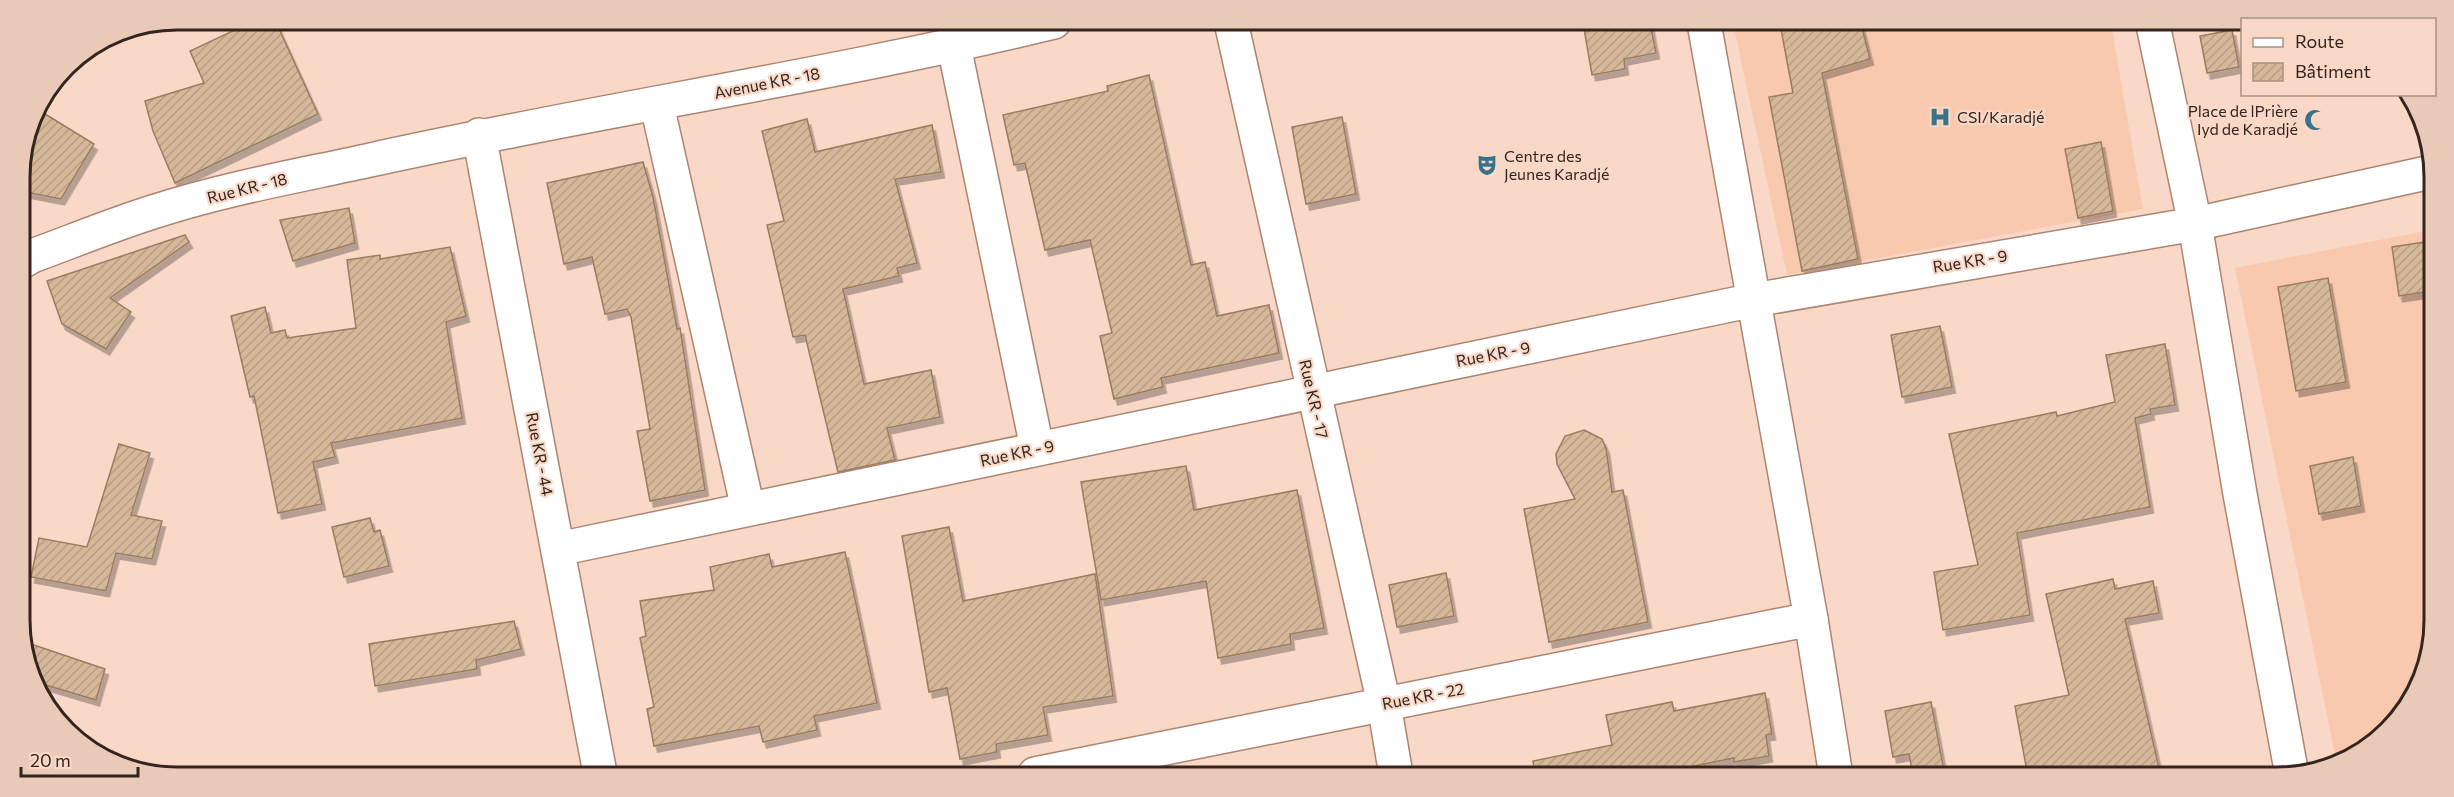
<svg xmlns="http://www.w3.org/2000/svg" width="2454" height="797" font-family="Commissioner,sans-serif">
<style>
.built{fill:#f8c8af}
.building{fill:url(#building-hatch);stroke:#997d60;stroke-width:1.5;filter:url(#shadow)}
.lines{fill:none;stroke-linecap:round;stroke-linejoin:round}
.minor-casing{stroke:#ab8572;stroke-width:36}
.minor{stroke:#fff;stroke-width:33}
.labels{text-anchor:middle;stroke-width:4.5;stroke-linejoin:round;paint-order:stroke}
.street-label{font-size:16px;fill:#34251d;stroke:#f9d8c7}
.poi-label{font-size:16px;fill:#34251d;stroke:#f9d8c7;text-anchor:start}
.rim{fill:none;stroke:#34251d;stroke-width:3}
</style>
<defs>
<pattern id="building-hatch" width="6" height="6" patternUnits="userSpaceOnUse" patternTransform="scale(1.5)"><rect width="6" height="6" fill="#d5b899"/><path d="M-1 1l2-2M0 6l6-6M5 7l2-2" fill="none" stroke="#b79e83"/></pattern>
<filter id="shadow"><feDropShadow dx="3.5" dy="6" stdDeviation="0" flood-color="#0004"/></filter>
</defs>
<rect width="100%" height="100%" fill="#f9d8c7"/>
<g class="built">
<path d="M1733,23L2111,24L2143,209L1787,275Z"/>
<path d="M2431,230L2429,661L2408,708L2373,745L2336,759L2235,268Z"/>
</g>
<g class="building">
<path d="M256,20H275L318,114L175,183L153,131L145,101L204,83L190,51Z"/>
<path d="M1583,23H1650L1656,53L1624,59L1625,69L1592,75Z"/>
<path d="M1780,24H1861L1870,59L1822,73L1858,259L1802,271L1769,97L1793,93Z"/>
<path d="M2232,30L2239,67L2207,73L2200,36Z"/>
<path d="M1149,75L1191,265L1205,262L1217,316L1269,305L1279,353L1161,378L1163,387L1114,399L1100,336L1112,333L1090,240L1045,250L1025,163L1014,165L1003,115L1108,91L1107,86Z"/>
<path d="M37,109L94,144L61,199L20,191V167L32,117Z"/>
<path d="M1342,117L1356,194L1306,204L1292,127Z"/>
<path d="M807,119L815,152L932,125L941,172L895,179L917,263L897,268L899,276L843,289L864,384L931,370L940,417L887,428L895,460L838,472L805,335L793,337L767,225L784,221L762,131Z"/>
<path d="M2101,142L2113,211L2078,218L2065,149Z"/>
<path d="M643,162L653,197L677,329L680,328L705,490L650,501L637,431L650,429L631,317L627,309L605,314L592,257L564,264L547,183Z"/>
<path d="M349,208L355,243L293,261L280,220Z"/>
<path d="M185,235L189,242L110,298L131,312L106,349L62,324L47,281Z"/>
<path d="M2431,241V291L2399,296L2392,247Z"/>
<path d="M450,247L466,316L446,322L462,418L331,443L335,457L313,462L322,504L278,513L254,396L250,397L231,316L265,307L271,333L285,330L287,338L356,328L347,260L380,255V259Z"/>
<path d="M2328,278L2346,382L2296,391L2278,287Z"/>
<path d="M1940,326L1952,387L1902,397L1891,335Z"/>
<path d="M2165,344L2175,405L2150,409L2151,414L2135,418L2150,507L2017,533L2030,615L1943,630L1934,572L1978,565L1949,434L2056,412L2057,416L2115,402L2106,355Z"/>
<path d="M1584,430L1602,439L1606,448L1612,492L1623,490L1648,622L1549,642L1524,509L1575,499L1557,464L1556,454L1565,436Z"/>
<path d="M119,444L150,453L131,515L162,521L152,559L116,553L106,591L31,577L39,538L87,547Z"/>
<path d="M2353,457L2361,506L2319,514L2310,466Z"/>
<path d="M1186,466L1194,510L1297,490L1324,628L1290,634L1291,644L1218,658L1206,581L1101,600L1081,482Z"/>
<path d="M370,518L374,532L380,530L389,566L344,577L332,527Z"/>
<path d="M949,527L963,601L1095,574L1113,696L1043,707L1048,735L996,744L997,752L960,759L947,688L929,692L902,536Z"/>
<path d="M845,552L877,703L814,716L817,730L763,742L759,726L654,746L647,709L654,707L640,638L646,636L640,601L714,590L710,567L769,554L772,567Z"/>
<path d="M1446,573L1454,616L1397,627L1389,585Z"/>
<path d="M2113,579L2115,589L2153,581L2159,613L2125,619L2161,777H2028L2015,706L2069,695L2046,594Z"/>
<path d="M514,621L521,649L476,660L477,669L375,686L369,644Z"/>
<path d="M22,641L105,669L96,700L39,683L22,650Z"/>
<path d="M1765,693L1772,734L1766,735L1769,756L1734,762V758L1645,776L1535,775L1533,761L1612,745L1606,715L1672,702L1674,711Z"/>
<path d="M1931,702L1945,776H1913L1909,754L1893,757L1885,711Z"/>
</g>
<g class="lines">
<defs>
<g id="minor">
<path d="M1231,22L1384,704L1396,775"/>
<path d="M1704,23L1811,619L1836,776"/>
<path d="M2153,25L2195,224L2240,494L2292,775"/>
<path d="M954,46L1037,448"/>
<path d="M657,105L748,509"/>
<path d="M479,135L600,773"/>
<path d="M20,263L32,256C73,241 114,224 156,211C224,189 297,176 366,161C595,110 826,77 1054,22"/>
<path d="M558,549L1754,300L2195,224L2431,172"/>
<path d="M1035,774L1811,619"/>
</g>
</defs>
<use href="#minor" class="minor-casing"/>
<use href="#minor" class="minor"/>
</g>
<defs>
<symbol id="hospital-bare" viewBox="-9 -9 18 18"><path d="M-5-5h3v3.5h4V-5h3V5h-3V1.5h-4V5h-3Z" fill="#37718a" stroke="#f9d8c7" stroke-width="2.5" paint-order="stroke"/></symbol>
<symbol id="mosque-bare" viewBox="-9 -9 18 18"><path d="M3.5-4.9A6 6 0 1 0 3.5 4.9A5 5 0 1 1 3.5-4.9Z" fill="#37718a" stroke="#f9d8c7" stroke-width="2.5" paint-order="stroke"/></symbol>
<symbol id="theatre-bare" viewBox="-9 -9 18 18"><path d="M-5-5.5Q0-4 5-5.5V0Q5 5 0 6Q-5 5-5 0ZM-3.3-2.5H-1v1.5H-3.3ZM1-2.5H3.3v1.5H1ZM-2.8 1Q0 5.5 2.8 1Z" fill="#37718a" stroke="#f9d8c7" stroke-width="2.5" paint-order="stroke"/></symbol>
</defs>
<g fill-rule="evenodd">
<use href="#hospital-bare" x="1925" y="102" width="30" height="30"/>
<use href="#mosque-bare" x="2300" y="105" width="30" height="30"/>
<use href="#theatre-bare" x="1472" y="150" width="30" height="30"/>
</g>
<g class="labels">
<g class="street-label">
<text transform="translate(767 83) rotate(-11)" y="6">Avenue KR - 18</text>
<text transform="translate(247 188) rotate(-14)" y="6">Rue KR - 18</text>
<text transform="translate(1970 261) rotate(-9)" y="6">Rue KR - 9</text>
<text transform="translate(1493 354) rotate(-11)" y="6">Rue KR - 9</text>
<text transform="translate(1314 399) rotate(77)" y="6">Rue KR - 17</text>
<text transform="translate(1017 453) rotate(-12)" y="6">Rue KR - 9</text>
<text transform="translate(540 454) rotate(79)" y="6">Rue KR - 44</text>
<text transform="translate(1423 696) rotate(-11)" y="6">Rue KR - 22</text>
</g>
<g class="poi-label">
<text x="2298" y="117" text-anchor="end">Place de lPrière<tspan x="2298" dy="18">Iyd de Karadjé</tspan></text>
<text x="1957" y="123">CSI/Karadjé</text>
<text x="1504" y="162">Centre des<tspan x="1504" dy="18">Jeunes Karadjé</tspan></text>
</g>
</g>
<path d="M0 0H2454V797H0ZM177 30H2277A147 147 0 0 1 2424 177V620A147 147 0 0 1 2277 767H177A147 147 0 0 1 30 620V177A147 147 0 0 1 177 30Z" fill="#e9cab9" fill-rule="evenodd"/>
<path class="rim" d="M177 30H2277A147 147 0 0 1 2424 177V620A147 147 0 0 1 2277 767H177A147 147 0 0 1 30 620V177A147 147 0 0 1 177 30Z"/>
<rect x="2241" y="18" width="195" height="78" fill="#f9d8c7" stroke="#aa9083" stroke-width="1.5"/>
<rect x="2253" y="38" width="30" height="9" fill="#ffffff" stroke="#aa9083" stroke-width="1.5"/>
<text x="2295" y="48" font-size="18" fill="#34251d">Route</text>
<rect x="2253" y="63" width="30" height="18" fill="url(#building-hatch)" stroke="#aa9083" stroke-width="1.5"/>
<text x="2295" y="78" font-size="18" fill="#34251d">Bâtiment</text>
<path d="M21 767v9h117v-9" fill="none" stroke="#34251d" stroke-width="3"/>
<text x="30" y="767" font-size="18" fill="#34251d" stroke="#f9d8c7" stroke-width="4.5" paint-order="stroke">20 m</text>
</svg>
